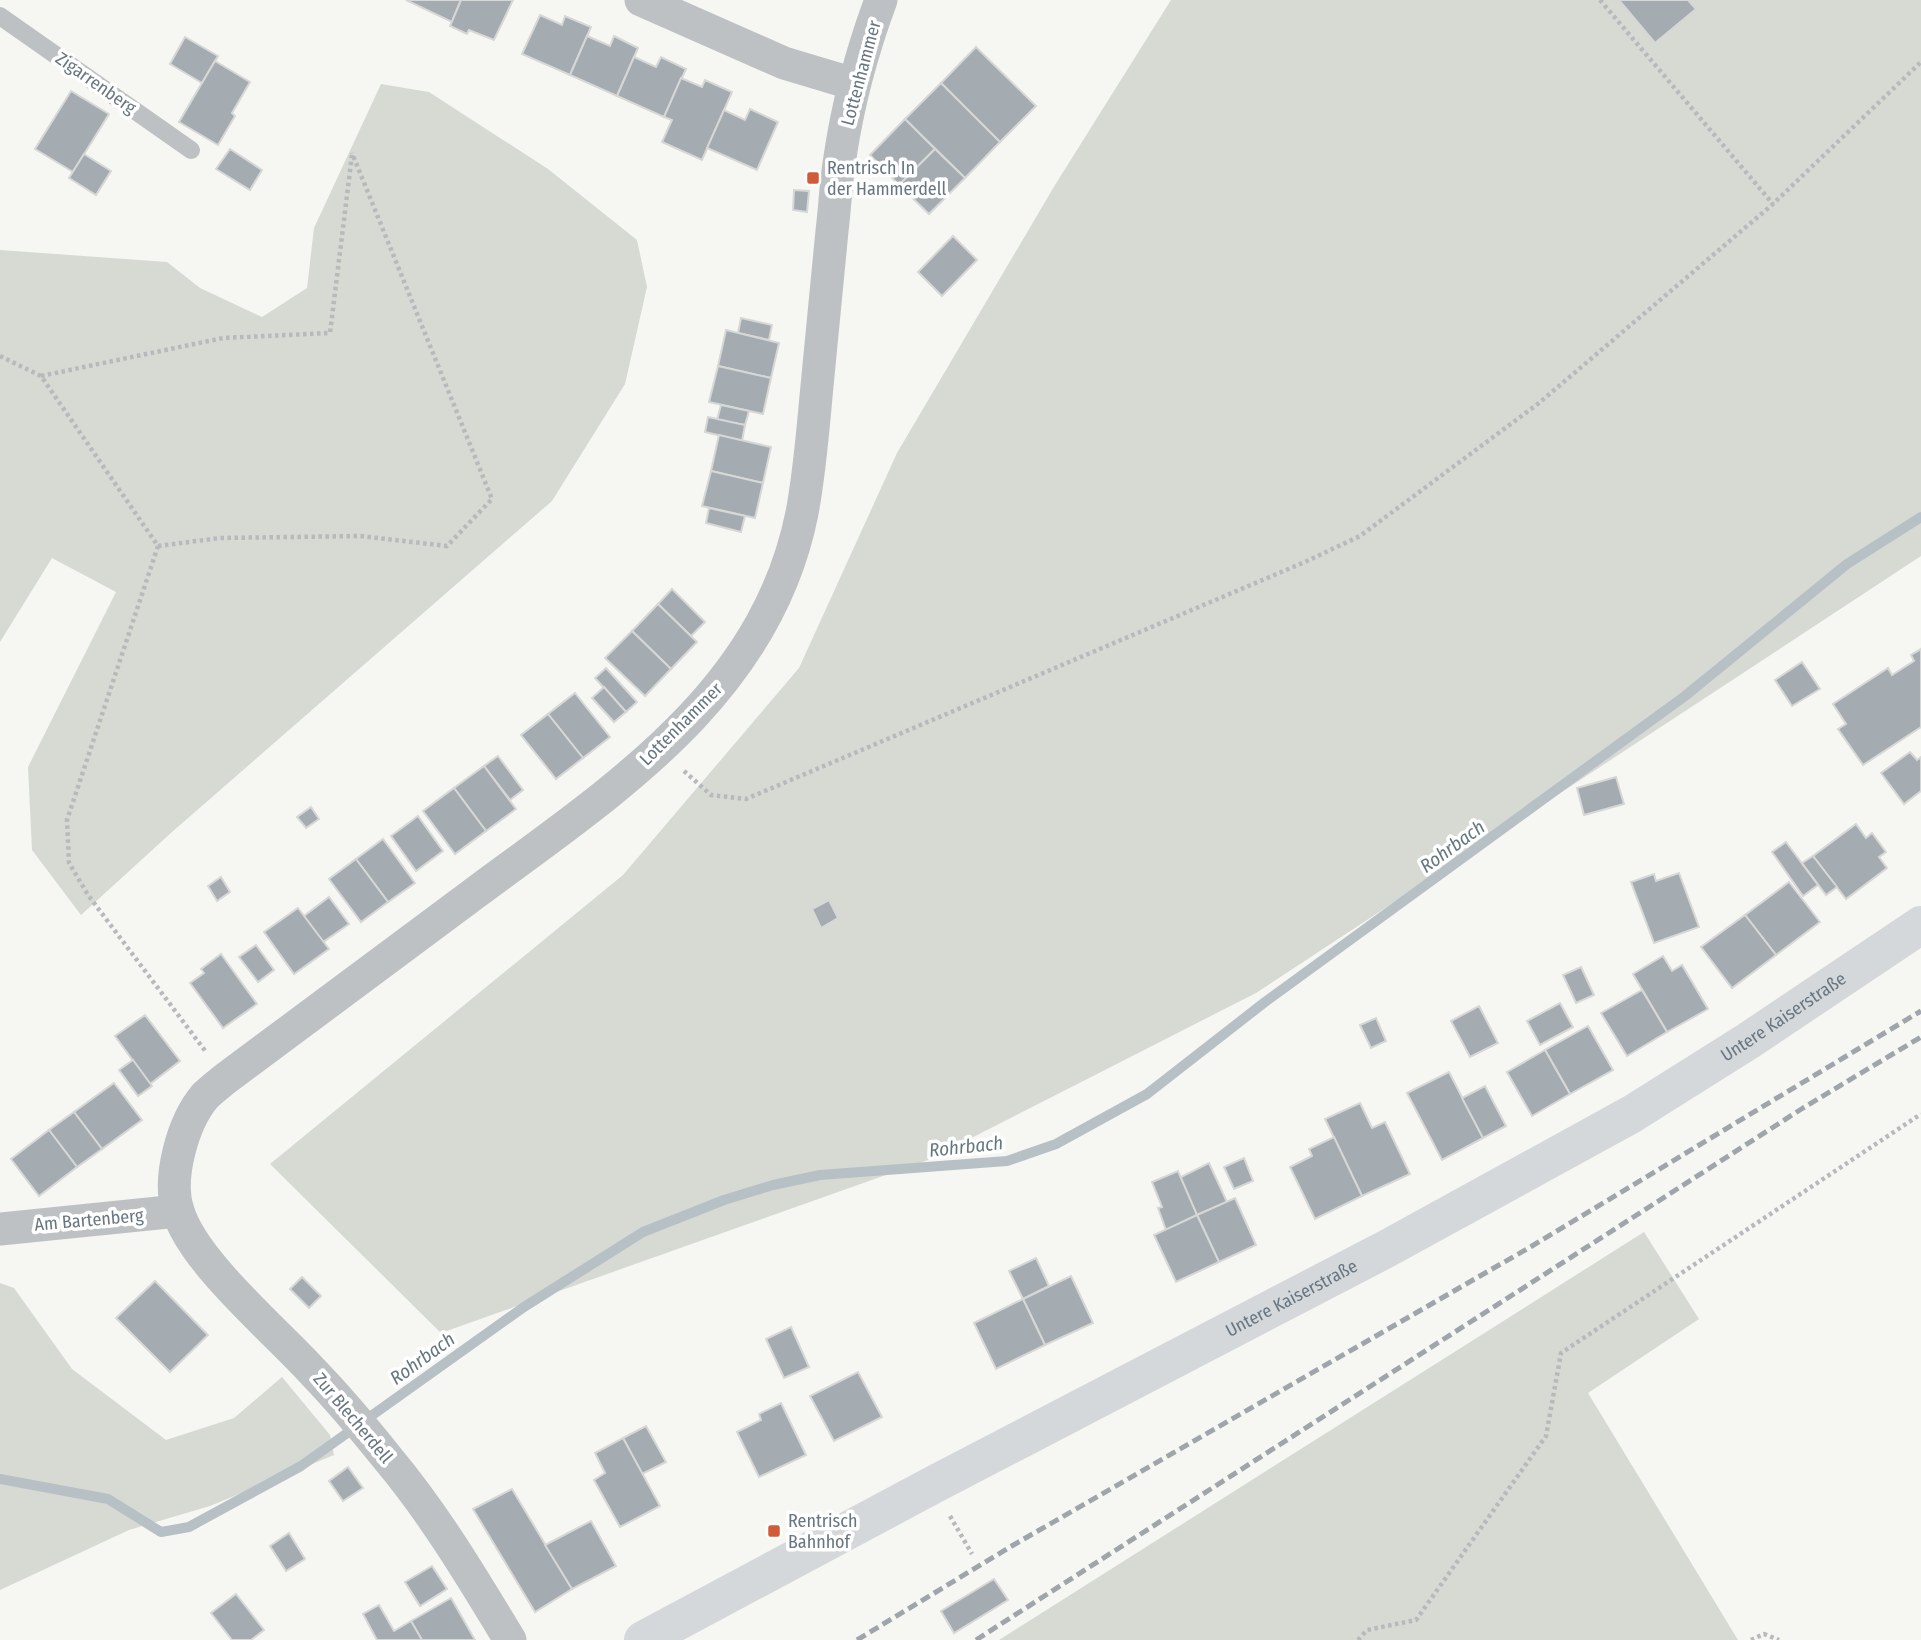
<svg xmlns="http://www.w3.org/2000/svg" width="1921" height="1640" font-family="'Fira Sans Condensed',sans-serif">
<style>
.green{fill:#d6dad3}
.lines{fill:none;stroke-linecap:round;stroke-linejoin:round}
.stream{stroke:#b7c1c5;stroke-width:10}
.building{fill:#a4acb1;stroke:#d7d7d6;stroke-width:2}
.path{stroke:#b7babc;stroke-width:4.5;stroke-dasharray:3.5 3.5;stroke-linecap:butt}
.service{stroke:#bdc1c4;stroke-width:18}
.minor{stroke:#bdc1c4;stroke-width:33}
.secondary{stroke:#d5d8db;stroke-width:38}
.rail{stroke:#9fa5aa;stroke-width:5;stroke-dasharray:10 5;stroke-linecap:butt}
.poi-dot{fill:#d05b39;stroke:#fff;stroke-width:2.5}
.labels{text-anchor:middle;stroke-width:7;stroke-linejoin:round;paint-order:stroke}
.street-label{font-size:18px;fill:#687681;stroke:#fff}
.poi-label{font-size:18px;fill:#687681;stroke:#fff;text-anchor:start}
.water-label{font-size:19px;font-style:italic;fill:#64777d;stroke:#fff}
</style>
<rect width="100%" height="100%" fill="#f6f6f3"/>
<g class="green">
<path d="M1171,0H1921V556L1256,993L928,1160L441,1333L270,1164L623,875L799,668L897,453L1055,185Z"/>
<path d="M381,84L429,92L548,169L637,240L647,287L625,384L552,501L172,832L81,915L32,850L28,767L116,592L52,558L0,642V250L167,262L200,288L262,317L307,288L314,228Z"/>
<path d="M1644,1232L1699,1319L1588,1393L1738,1640H999Z"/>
<path d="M0,1283L14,1288L72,1369L166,1440L234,1418L282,1377L330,1435L334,1455L210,1506L129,1530L0,1590Z"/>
</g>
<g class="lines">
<path class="stream" d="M0,1479L108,1499L161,1532L189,1527L301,1466L524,1307L643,1232L724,1200L773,1185L820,1175L1007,1161L1056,1144L1147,1094L1265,1002L1685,696L1847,564L1921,517"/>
</g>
<g class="building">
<path d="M406,0H461L452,22Z"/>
<path d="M461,0H513L494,40L469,30L467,34L450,26Z"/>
<path d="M1619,0H1688L1696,9L1655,43Z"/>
<path d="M540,15L562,25L565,16L591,27L570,75L522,54Z"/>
<path d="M587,36L610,46L614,36L638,48L617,96L570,75Z"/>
<path d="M185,37L218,56L202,83L170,64Z"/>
<path d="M976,47L1036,106L1000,142L941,83Z"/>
<path d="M634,57L656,67L661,57L686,69L664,117L617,96Z"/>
<path d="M215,61L250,82L232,113L235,116L218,145L179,122Z"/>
<path d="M681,78L702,87L705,80L732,92L702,160L662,142L672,120L664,117Z"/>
<path d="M941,83L1000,142L965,178L905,119Z"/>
<path d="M71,91L109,114L73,172L35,149Z"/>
<path d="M750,109L778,122L757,170L707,148L724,110L745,120Z"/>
<path d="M905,119L935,149L899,185L870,155Z"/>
<path d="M230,149L262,170L250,190L216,169Z"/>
<path d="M935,149L965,178L929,214L899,185Z"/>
<path d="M84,154L111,171L96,195L69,178Z"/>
<path d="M794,190L809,191L807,212L793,210Z"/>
<path d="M953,236L977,260L942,296L918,272Z"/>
<path d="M741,318L772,325L769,340L738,333Z"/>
<path d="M726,330L779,343L771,378L718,366Z"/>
<path d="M718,366L771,378L763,414L709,402Z"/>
<path d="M721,405L749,411L745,425L717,420Z"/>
<path d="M708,417L745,425L742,441L705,432Z"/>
<path d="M719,435L771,447L763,483L711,471Z"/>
<path d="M711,471L763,483L755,518L702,506Z"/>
<path d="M709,508L745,516L741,532L706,523Z"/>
<path d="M672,589L705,622L691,636L658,604Z"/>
<path d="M658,604L697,642L671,669L632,631Z"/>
<path d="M632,631L671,669L645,696L605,658Z"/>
<path d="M1921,649V727L1863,765L1838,729L1846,724L1833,704L1888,668L1892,675L1914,661L1911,655Z"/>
<path d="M1802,662L1820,689L1792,706L1775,680Z"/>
<path d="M606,668L637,702L626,712L595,678Z"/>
<path d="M604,687L626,712L614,722L592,698Z"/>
<path d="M575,693L610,737L583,758L548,714Z"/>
<path d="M548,714L583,758L556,779L521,735Z"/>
<path d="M1910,752L1917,760L1921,757V791L1904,804L1881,773Z"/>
<path d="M498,756L523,790L510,800L484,766Z"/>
<path d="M484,766L516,809L486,831L454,788Z"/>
<path d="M1616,777L1624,804L1584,815L1577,788Z"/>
<path d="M454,788L486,831L455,854L423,811Z"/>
<path d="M311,807L319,819L306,828L297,817Z"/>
<path d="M418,816L443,851L416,871L391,836Z"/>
<path d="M1856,824L1866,838L1872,833L1886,852L1879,857L1887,868L1846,899L1813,856Z"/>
<path d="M383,839L415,883L388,902L356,859Z"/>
<path d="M1786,842L1818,885L1803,896L1772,852Z"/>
<path d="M1813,856L1837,887L1826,895L1802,863Z"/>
<path d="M356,859L388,902L361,922L329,879Z"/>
<path d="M1679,873L1699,927L1654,943L1631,882L1654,874L1656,881Z"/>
<path d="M221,877L230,892L217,901L208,886Z"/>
<path d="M1789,882L1820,922L1776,955L1745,915Z"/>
<path d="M329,897L349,924L323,942L304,916Z"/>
<path d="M829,900L838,918L821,928L812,909Z"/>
<path d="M298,908L329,949L294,974L264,932Z"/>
<path d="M1745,915L1776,955L1732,988L1701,947Z"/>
<path d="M256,945L274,970L258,982L239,957Z"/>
<path d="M221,954L257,1004L223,1028L190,983L204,973L201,969Z"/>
<path d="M1663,956L1672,971L1682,965L1708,1009L1667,1032L1633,974Z"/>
<path d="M1581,967L1594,995L1576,1003L1563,975Z"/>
<path d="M1642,990L1667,1032L1627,1056L1601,1013Z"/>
<path d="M1560,1003L1573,1027L1540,1045L1527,1021Z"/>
<path d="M1479,1006L1498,1043L1470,1057L1451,1021Z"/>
<path d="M145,1015L180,1061L150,1084L115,1036Z"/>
<path d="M1376,1018L1386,1041L1371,1048L1360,1025Z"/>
<path d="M1588,1026L1613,1070L1570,1094L1545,1050Z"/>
<path d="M1545,1050L1570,1094L1532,1116L1507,1072Z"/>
<path d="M133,1060L152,1086L138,1096L119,1070Z"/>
<path d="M1449,1072L1483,1138L1442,1160L1407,1093Z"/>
<path d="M114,1083L142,1120L102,1149L74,1112Z"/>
<path d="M1485,1086L1506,1126L1483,1138L1462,1098Z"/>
<path d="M1360,1103L1372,1128L1385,1122L1410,1174L1362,1196L1325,1119Z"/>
<path d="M74,1112L102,1149L77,1167L49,1130Z"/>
<path d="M49,1130L77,1167L39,1196L11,1159Z"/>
<path d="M1334,1137L1362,1196L1315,1219L1290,1167L1312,1156L1309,1149Z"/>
<path d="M1244,1158L1253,1181L1234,1189L1224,1167Z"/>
<path d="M1209,1163L1227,1202L1197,1215L1179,1178Z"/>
<path d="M1178,1171L1197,1215L1166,1230L1158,1208L1162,1207L1152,1182Z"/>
<path d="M1235,1198L1256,1245L1219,1262L1197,1215Z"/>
<path d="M1197,1215L1219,1262L1176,1282L1154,1235Z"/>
<path d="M1036,1258L1049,1286L1023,1299L1009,1271Z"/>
<path d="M1071,1276L1093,1323L1045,1345L1023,1299Z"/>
<path d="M302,1277L321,1296L309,1308L290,1289Z"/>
<path d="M155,1281L208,1335L170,1372L116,1318Z"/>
<path d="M1023,1299L1045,1345L996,1369L974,1323Z"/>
<path d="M791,1327L809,1367L784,1378L766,1339Z"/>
<path d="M858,1372L882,1417L834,1441L810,1396Z"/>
<path d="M781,1403L806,1455L759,1477L737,1432L761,1420L759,1414Z"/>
<path d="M646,1426L666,1462L642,1474L623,1438Z"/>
<path d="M623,1438L660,1506L620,1527L594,1480L605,1473L595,1453Z"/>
<path d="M348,1467L363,1488L343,1501L329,1481Z"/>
<path d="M512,1489L572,1589L535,1612L473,1509Z"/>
<path d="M591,1521L616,1566L572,1589L545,1545Z"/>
<path d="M289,1533L305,1559L286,1571L270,1546Z"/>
<path d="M432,1566L447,1589L420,1606L405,1582Z"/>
<path d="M994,1579L1008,1600L954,1633L941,1611Z"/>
<path d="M236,1594L264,1630L251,1640H232L211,1613Z"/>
<path d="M451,1598L475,1640H422L411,1621Z"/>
<path d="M379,1605L394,1631L411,1621L422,1640H377L363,1614Z"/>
</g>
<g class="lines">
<g class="path">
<path d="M1600,0L1773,204"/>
<path d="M0,356L41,376L158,546L67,820L69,863L88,895L206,1052"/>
<path d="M41,376L223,338L330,333L352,155"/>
<path d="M158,546L220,538L360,536L447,546L492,499L352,153"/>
<path d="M684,771L711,795L746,799L1305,562L1360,536L1539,403L1773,204L1921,62"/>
<path d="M950,1516L972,1554"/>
<path d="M1358,1640L1367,1630L1416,1620L1546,1436L1561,1353L1921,1114"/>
<path d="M1751,1640L1764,1634L1779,1640"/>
</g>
<path class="service" d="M0,16L191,150"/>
<g class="minor">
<path d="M641,0L784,63L854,84"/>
<path d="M0,1229L178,1211"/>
<path d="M510,1640C473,1579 435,1515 389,1460C365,1430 340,1400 313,1372C276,1331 193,1262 178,1211C167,1178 183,1122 205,1096C211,1090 219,1084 225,1079C308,1017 392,955 475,893C612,791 766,694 802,513C810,471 813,428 817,386C822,334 827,282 832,231C835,206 836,181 840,157C848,103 862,51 881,0"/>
</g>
<path class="secondary" id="s1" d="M643,1640L931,1486L1388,1248L1632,1114L1748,1041L1921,925"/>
<g class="rail">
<path d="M857,1640L1010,1547L1532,1246L1921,1011"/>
<path d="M976,1640L1803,1108L1921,1037"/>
</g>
</g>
<g class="poi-dot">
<rect x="806" y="171" width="14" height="14" rx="3.5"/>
<rect x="767" y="1524" width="14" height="14" rx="3.5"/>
</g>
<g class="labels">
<g class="street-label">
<text transform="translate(861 73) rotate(-75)" y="6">Lottenhammer</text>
<text transform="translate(96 83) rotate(35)" y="6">Zigarrenberg</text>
<text transform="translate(681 724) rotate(-45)" y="6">Lottenhammer</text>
<text dy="6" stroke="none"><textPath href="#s1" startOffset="1300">Untere Kaiserstraße</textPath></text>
<text transform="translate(89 1220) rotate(-5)" y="6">Am Bartenberg</text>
<text dy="6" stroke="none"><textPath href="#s1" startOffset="733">Untere Kaiserstraße</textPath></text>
<text transform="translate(353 1418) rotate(50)" y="6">Zur Blecherdell</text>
</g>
<g class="poi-label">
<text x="827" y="174">Rentrisch In<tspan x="827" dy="21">der Hammerdell</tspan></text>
<text x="788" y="1527">Rentrisch<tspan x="788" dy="21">Bahnhof</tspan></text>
</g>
<g class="water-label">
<text transform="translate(1452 846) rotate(-36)" y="7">Rohrbach</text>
<text transform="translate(966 1146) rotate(-6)" y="7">Rohrbach</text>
<text transform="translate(422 1358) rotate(-36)" y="7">Rohrbach</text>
</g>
</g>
</svg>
